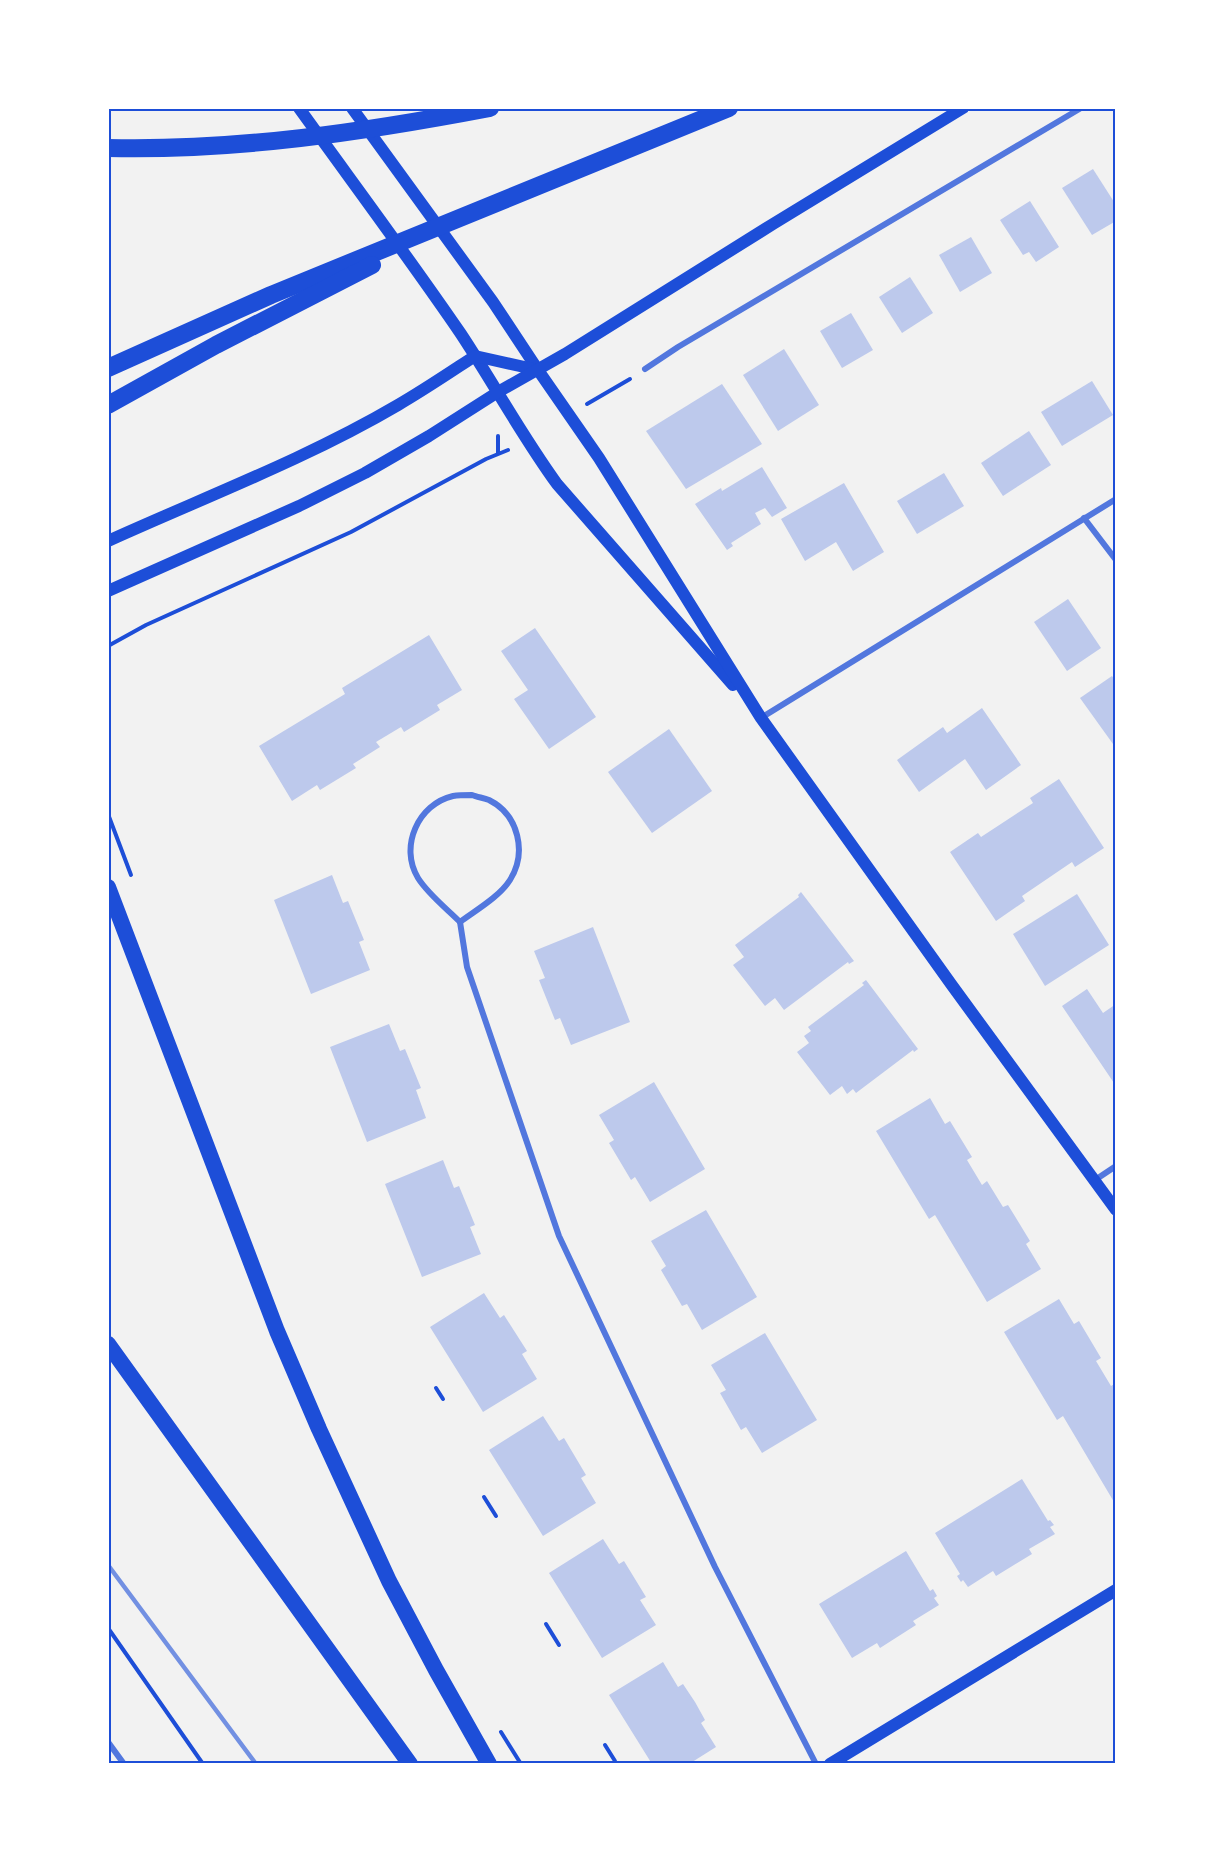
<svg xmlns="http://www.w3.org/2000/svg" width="1224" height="1872" font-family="Georgia,serif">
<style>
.building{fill:#bdc9ec}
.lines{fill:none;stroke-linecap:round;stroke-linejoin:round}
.path{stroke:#1d4ed8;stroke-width:4}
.minor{stroke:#5277de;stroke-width:6}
.secondary{stroke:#1d4ed8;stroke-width:12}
.trunk{stroke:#1d4ed8;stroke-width:16}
.motorway{stroke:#1d4ed8;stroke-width:18}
.rail{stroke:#7290e2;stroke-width:4.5}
.neatline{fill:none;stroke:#1d4ed8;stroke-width:2}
</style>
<rect width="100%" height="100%" fill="#f2f2f2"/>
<g class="building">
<path d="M1093,169L1116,205V221L1092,235L1062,188Z"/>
<path d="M1030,201L1059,247L1036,262L1029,252L1023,255L1000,220Z"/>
<path d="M971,237L992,273L960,292L939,255Z"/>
<path d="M910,277L933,313L902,333L879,297Z"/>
<path d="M851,313L873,350L842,368L820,331Z"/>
<path d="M784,349L819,405L778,431L743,375Z"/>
<path d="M1092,381L1113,415L1062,446L1041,412Z"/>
<path d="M722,384L762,444L686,489L646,431Z"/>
<path d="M1029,431L1051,465L1003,496L981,463Z"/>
<path d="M762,467L787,508L772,517L765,508L755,513L761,524L731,543L733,546L727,550L695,504L721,488L722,491Z"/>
<path d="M944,473L964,506L917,534L897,501Z"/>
<path d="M844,483L884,552L853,571L836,542L805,561L781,519Z"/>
<path d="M1068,599L1101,648L1067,671L1034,622Z"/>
<path d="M535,628L596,717L549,749L514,699L528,690L501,651Z"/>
<path d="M429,635L462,690L437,705L440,710L404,732L401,727L376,742L380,747L353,764L356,768L320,790L317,785L292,801L259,746L345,694L342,688Z"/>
<path d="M1112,676L1116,682V741L1113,744L1080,698Z"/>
<path d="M982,708L1021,765L986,790L965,759L919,792L897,760L943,727L947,733Z"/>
<path d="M669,729L712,791L652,833L608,772Z"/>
<path d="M1059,779L1104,848L1075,867L1072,862L1022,896L1025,901L996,921L950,852L978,833L981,837L1033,803L1030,798Z"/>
<path d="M332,875L343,903L348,901L364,940L359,942L370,970L311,994L274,900Z"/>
<path d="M801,892L854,961L849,964L848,962L784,1010L775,998L765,1006L733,965L744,957L735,945L799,897L798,895Z"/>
<path d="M1077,894L1109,945L1045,986L1013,934Z"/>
<path d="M593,927L630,1022L571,1045L560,1018L555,1020L539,980L545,978L534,951Z"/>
<path d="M866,980L918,1049L914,1052L913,1050L856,1093L853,1089L847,1094L842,1086L830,1095L797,1052L809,1043L804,1036L811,1031L808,1027L864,985L862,983Z"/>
<path d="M1087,989L1103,1013L1116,1004V1086L1062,1006Z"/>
<path d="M389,1024L400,1051L405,1049L421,1088L416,1090L426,1118L367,1142L330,1047Z"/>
<path d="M654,1082L705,1169L650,1202L635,1177L631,1180L609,1143L614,1140L599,1115Z"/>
<path d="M930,1098L945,1124L950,1121L972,1157L967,1160L982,1185L987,1181L1003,1207L1008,1205L1030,1241L1026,1244L1041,1269L987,1302L935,1215L929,1219L876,1131Z"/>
<path d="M443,1160L454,1188L459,1186L475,1225L470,1227L481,1254L422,1277L385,1184Z"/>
<path d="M706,1210L757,1297L702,1330L687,1304L682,1306L661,1270L666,1266L651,1241Z"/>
<path d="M484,1293L500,1318L504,1315L527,1351L522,1354L537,1379L483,1412L430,1327Z"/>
<path d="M1059,1299L1074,1324L1079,1321L1101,1358L1096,1361L1111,1386L1116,1383V1501L1114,1502L1063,1416L1057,1420L1004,1332Z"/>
<path d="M765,1333L817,1420L762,1453L746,1427L741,1430L720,1393L726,1390L711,1365Z"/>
<path d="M543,1416L559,1441L564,1438L586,1475L581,1478L596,1503L543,1536L489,1450Z"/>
<path d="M1022,1479L1048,1521L1050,1520L1054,1525L1050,1527L1055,1534L1029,1549L1032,1554L996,1576L993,1571L968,1587L963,1580L961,1582L957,1576L960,1574L935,1533Z"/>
<path d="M603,1539L619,1564L624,1561L646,1597L640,1600L656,1625L602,1658L549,1573Z"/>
<path d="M906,1551L930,1591L933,1589L937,1596L934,1598L939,1605L913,1621L916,1625L880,1648L877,1643L852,1658L819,1604Z"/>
<path d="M663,1662L678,1687L683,1684L695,1702L705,1720L701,1723L716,1747L689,1764H652L609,1695Z"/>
</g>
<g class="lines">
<g class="path">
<path d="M587,404L630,379"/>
<path d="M498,453V436"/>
<path d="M108,646L146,625L351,532L486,459L508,450"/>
<path d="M108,814L131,875"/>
<path d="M436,1388L443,1399"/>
<path d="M484,1497L496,1516"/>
<path d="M546,1624L559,1645"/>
<path d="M108,1628L203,1764"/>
<path d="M501,1732L521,1764"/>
<path d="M605,1745L615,1761"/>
</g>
<g class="minor">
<path d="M645,369L678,347L1081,108"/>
<path d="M1084,518L1116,560"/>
<path d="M761,718L1116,499"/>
<path d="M472,795C477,797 484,798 489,800C519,815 527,853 510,880C499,897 476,910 460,922C446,908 428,894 418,878C399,847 418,804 453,796C459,795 466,795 472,795Z"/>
<path d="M460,922L467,967L559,1236L715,1567L816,1764"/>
<path d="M1095,1180L1116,1166"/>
<path d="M108,1742L124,1764"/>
</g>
<g class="secondary">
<path d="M299,108C353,183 409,258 461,334C494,384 522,436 557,484L733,685"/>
<path d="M352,108L493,302L538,370L599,458L761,718L951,984L1116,1210"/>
<path d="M108,541C205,497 306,459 398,405C424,390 449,373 475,356L538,370"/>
<path d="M108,591L299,506L365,473L429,436L498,392L565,354L773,224L963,108"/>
<path d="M830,1764L1116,1590"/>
</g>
<g class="trunk">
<path d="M108,887L277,1331L319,1429L389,1581L436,1670L489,1764"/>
<path d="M108,1344L410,1764"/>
</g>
<g class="motorway">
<path d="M108,148C237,151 364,132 490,108"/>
<path d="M108,368L271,295L729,108"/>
<path d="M108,405L216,345L372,265"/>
</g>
<path class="rail" d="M108,1565L256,1764"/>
</g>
<rect width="1224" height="1872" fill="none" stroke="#ffffff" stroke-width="219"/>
<rect x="110" y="110" width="1004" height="1652" class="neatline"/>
</svg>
